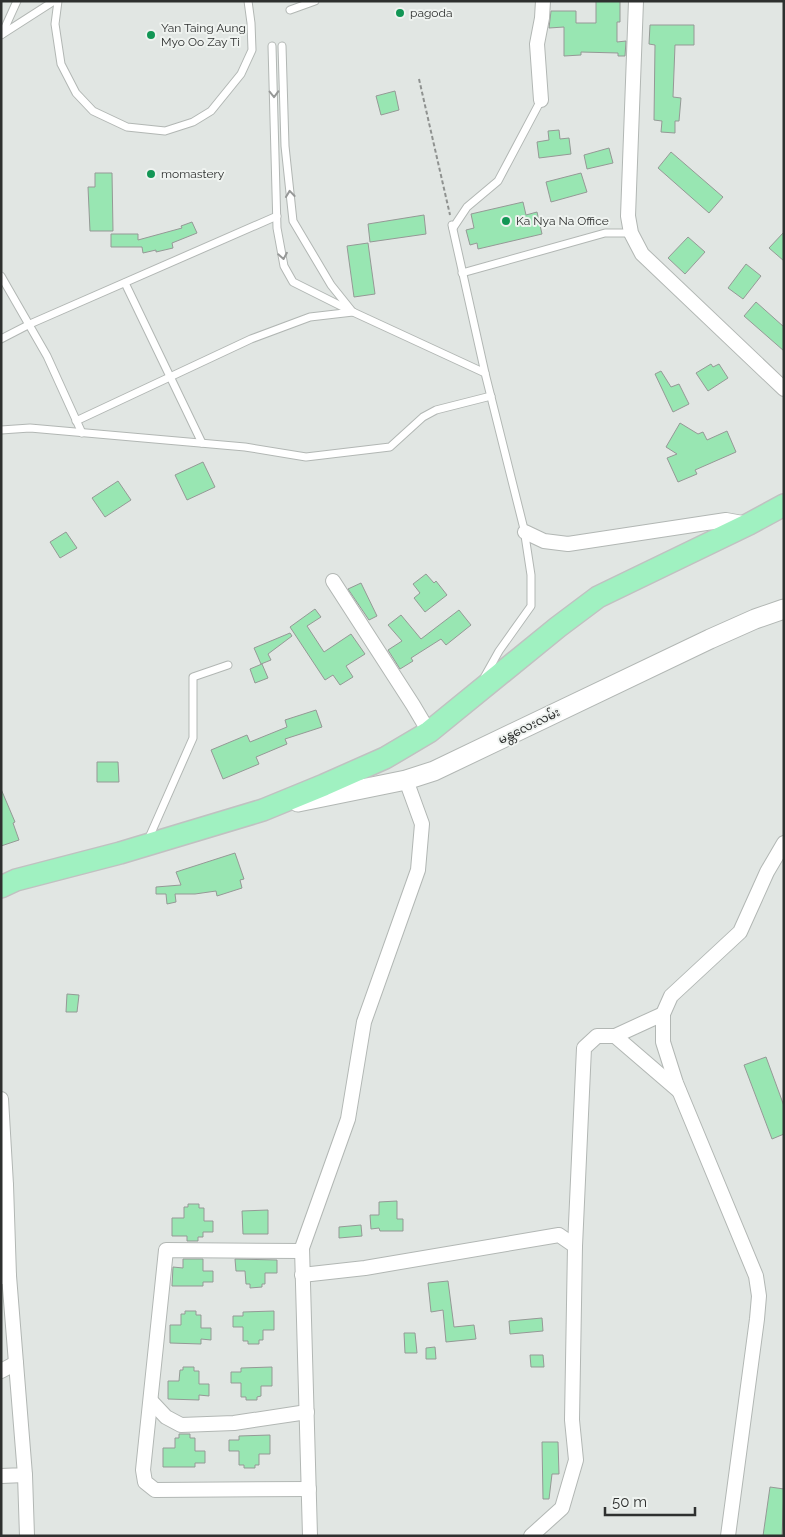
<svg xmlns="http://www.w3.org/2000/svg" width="785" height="1537" font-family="Raleway,'Noto Sans Myanmar',sans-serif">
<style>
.building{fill:#98e6b2;stroke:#959996}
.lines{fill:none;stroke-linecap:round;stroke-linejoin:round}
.service-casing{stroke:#b2b7b4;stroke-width:9}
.minor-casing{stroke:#b2b7b4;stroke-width:16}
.secondary-casing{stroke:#b2b7b4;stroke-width:21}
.primary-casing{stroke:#c0c1c1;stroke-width:24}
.path{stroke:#8f9290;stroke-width:2;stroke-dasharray:4 2.5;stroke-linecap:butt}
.service{stroke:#fff;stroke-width:7}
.minor{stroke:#fff;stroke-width:14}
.secondary{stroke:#fff;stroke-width:19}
.primary{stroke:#a0f1c1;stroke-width:21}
.oneway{stroke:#969897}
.poi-dot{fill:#129655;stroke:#eff3f0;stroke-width:2}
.labels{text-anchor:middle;stroke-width:4;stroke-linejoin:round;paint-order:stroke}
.poi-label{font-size:12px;fill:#2e302f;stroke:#eff3f0;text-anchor:start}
.street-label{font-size:12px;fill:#2e302f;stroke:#eff3f0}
</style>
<rect width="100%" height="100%" fill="#e1e6e3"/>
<g class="building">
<path d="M596,1H620V22H617V42L626,41L625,56H618V53L581,52V55L564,56V27L549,28L551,11H576V23H596Z"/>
<path d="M650,25H694V45H675L673,97L681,98L679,121H675V133L661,132L662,121L654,120L655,45L649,44Z"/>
<path d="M395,91L399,110L381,115L376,96Z"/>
<path d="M559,130L560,139L569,138L571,154L539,158L537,142L549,140L548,131Z"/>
<path d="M609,148L613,163L587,169L584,155Z"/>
<path d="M671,152L723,197L709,213L658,168Z"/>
<path d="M95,173H112L113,231H90L88,187H95Z"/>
<path d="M581,173L587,192L551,202L546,182Z"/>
<path d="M523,202L526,215L537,212L542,234L478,249L477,243L470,245L466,230L474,228L471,214Z"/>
<path d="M424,215L426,234L370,242L368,224Z"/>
<path d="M192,222L197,233L172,243L173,248L156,252V250L143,253L142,247H111V234H138V240L182,228L181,226Z"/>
<path d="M784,232V261L769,248Z"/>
<path d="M688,237L705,252L685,274L668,258Z"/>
<path d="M368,243L375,294L354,297L347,246Z"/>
<path d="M746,264L761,276L743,299L728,288Z"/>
<path d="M756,302L784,327V351L744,316Z"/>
<path d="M711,364L713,367L719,364L728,378L708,391L696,373Z"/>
<path d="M661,371L671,387L679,384L689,404L673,412L655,374Z"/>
<path d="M680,423L698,434L703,432L707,440L727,431L736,452L695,470L697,474L678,482L667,458L677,454L666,447Z"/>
<path d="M203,462L215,487L187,500L175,475Z"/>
<path d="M118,481L131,500L105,517L92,498Z"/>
<path d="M66,532L77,548L60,558L50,542Z"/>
<path d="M426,574L434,583L436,581L447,595L425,612L414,598L420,593L413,584Z"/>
<path d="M361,583L377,616L369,620L348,589Z"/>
<path d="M315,609L321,617L307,626L324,652L351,634L365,654L346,666L353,677L340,685L333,675L325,680L290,627Z"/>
<path d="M459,610L471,625L446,645L441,639L411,658L413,661L400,669L388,650L402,641L388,625L401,615L421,639Z"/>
<path d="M290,633L292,636L268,654L271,660L261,664L254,648Z"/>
<path d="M262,664L268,678L255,683L250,669Z"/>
<path d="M316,710L322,727L285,739L287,744L256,757L259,764L223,779L211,750L247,735L250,742L287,727L285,720Z"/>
<path d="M97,762H118L119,782H97Z"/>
<path d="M1,789L15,822L13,823L19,840L1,846Z"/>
<path d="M235,853L244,879L240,880L242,888L217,896L216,891L195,894H175L176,902L167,904L166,894H156V887L181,885L176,872Z"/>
<path d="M67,994L79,995L77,1012H66Z"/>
<path d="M766,1057L784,1106V1134L772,1139L744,1065Z"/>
<path d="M397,1201V1219H403V1231H380L379,1228L371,1229L370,1215H379V1202Z"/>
<path d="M188,1204H199V1208H204V1221H213V1232H203V1237H198V1241H187V1236H172V1218H184V1207H188Z"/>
<path d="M268,1210V1234H243L242,1211Z"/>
<path d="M361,1225L362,1236L339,1238V1227Z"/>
<path d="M183,1259H203V1271H213V1282H203V1286H172L173,1267L183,1268Z"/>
<path d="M235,1259L277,1260V1273H265V1284H262V1287L250,1288V1284H246L245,1271H236Z"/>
<path d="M448,1281L454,1327L474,1325L476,1339L446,1342L443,1310L431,1312L428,1283Z"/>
<path d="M185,1311H196V1315H201V1328H211V1340L201,1339V1344L170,1343V1325H181V1314H185Z"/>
<path d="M274,1311V1330H263V1340H259V1344H248V1341H243V1327H233V1316H243V1312Z"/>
<path d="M542,1318L543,1331L510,1334L509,1321Z"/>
<path d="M404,1333H415L417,1353H405Z"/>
<path d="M435,1347L436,1359H426V1348Z"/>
<path d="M530,1355H543L544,1367H531Z"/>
<path d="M183,1367H194V1371H199V1384H209V1396L199,1395V1400L168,1399V1381H179L180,1370H183Z"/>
<path d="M272,1367V1386H261V1396L257,1397V1400H246V1397H241V1383H231V1372H241V1368Z"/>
<path d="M179,1434H190V1438H195V1451H205V1463H195V1467H163V1448H175V1438H179Z"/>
<path d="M270,1435V1454H259V1465H255V1468H244V1465H239V1451H229V1440H239V1436Z"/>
<path d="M542,1442H558L559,1474H552L549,1499H543Z"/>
<path d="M770,1487L784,1489L782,1536H763Z"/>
</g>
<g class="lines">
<defs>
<g id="service">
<path d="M58,1L55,24L61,64L76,93L93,111L127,127L165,131L193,122L211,111L241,74L252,50L251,23L248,1"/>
<path d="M290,10L315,1"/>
<path d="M2,34L17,1"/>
<path d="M1,35L54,1"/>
<path d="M272,46L277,228L284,266L293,282L353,312L485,373L524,529L531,575V606L499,651L485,676"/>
<path d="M282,46L285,146L293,221L331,285L351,310"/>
<path d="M452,225L485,373"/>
<path d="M453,228L467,207L498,181L541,100"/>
<path d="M462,273L605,233H631"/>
<path d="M1,276L47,356L82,433"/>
<path d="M125,283L202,443"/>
<path d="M1,339L30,324L277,216"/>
<path d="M76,421L251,339L310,317L353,312"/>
<path d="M1,430L30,428L245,447L306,457L390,447L423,417L436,410L491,396"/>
<path d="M148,840L193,738V677L228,665"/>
</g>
<g id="minor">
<path d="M636,1L628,216L631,233L642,254L784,389"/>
<path d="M541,100L537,44L542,18L543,1"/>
<path d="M525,532L544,541L568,544L726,520L748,524"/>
<path d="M333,581L413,705L429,732"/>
<path d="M615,1036L663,1014"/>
<path d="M1,1099L6,1185"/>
<path d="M1,1186L6,1185L9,1276"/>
<path d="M302,1251L166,1250L143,1470L145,1482L155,1490L309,1489"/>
<path d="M302,1275L365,1268L559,1235L575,1246"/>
<path d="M1,1277L9,1276L25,1475L1,1476"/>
<path d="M1,1371L16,1363"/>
<path d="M151,1401L166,1417L181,1425L234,1423L307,1412"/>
<path d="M25,1475L27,1536"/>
<path d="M310,1536L302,1248L348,1119L364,1022L418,870L422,824L406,780"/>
<path d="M531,1536L562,1508L576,1460L572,1420L575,1246L584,1048L597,1036H615L679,1091"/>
<path d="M728,1536L757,1319L759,1296L756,1276L676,1083L663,1042V1014L671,996L740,932L767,872L784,843"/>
</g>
<path id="secondary" d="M298,802L406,780L434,771L710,639L755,619L784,609"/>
<path id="primary" d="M1,887L16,880L120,853L263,810L324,785L385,758L429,732L558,627L598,597L749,524L784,505"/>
</defs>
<use href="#service" class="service-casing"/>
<use href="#minor" class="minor-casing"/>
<use href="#secondary" class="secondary-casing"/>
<use href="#primary" class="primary-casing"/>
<path class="path" d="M419,79L450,215"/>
<use href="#service" class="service"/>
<use href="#minor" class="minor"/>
<use href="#secondary" class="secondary"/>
<use href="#primary" class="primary"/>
</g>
<defs><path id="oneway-chevron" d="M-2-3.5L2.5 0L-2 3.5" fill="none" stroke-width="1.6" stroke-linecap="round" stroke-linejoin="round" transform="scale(1.25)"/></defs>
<g class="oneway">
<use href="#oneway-chevron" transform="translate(274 94) rotate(89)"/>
<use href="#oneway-chevron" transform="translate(290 194) rotate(-96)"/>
<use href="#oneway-chevron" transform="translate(283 256) rotate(80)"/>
</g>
<g class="poi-dot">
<circle cx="400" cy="13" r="5"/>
<circle cx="151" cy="35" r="5"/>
<circle cx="151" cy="174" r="5"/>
<circle cx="506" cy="221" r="5"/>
</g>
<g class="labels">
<g class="poi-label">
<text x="410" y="17">pagoda</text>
<text x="161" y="32">Yan Taing Aung<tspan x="161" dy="14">Myo Oo Zay Ti</tspan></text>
<text x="161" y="178">momastery</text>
<text x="516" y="225">Ka Nya Na Office</text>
</g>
<g class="street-label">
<text transform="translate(529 726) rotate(-26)" y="4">မန္တလေးလမ်း</text>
</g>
</g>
<rect width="785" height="1537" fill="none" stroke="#2e302f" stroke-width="5"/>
<path d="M605 1507v8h90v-8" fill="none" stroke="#2e302f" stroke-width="2.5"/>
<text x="612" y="1507" font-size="15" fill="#2e302f" stroke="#eff3f0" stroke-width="4" paint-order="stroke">50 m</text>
</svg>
